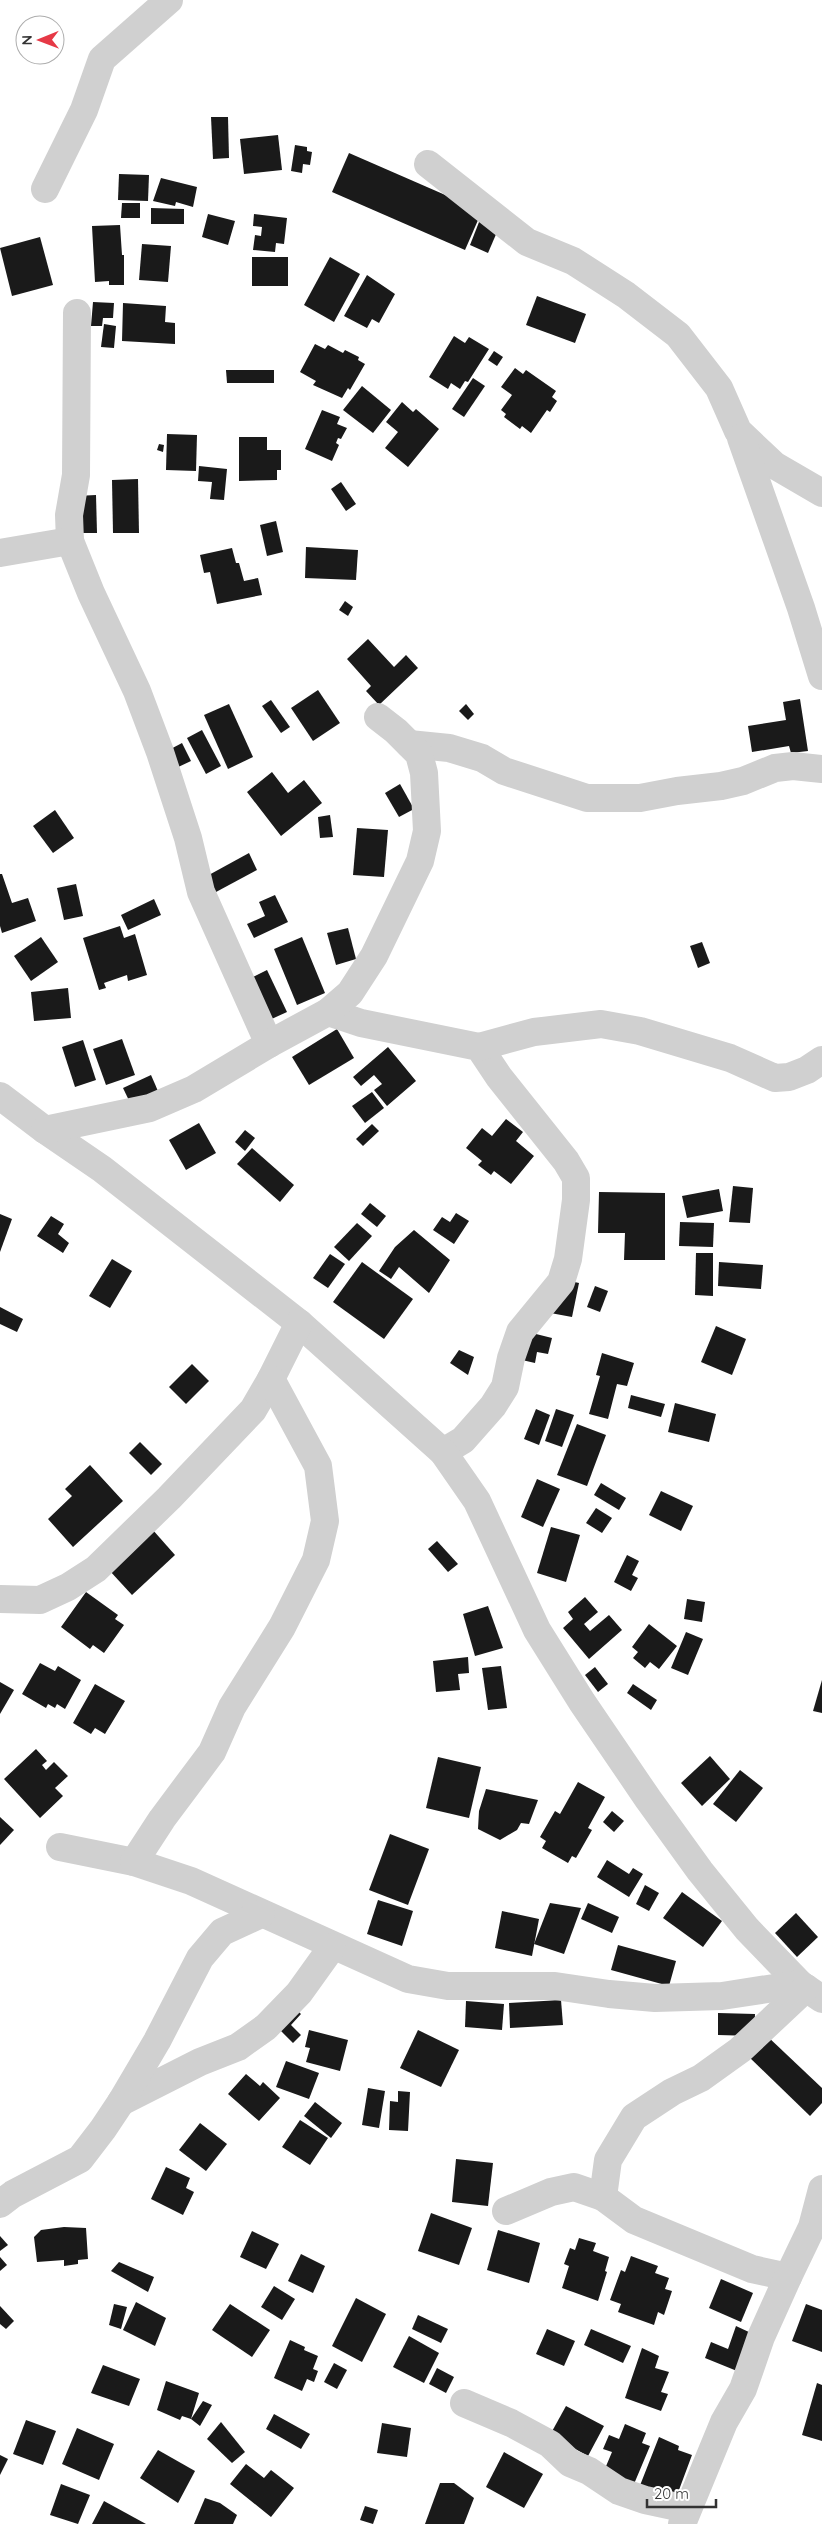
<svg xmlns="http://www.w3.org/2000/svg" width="822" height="2524" font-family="Quicksand,sans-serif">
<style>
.building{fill:#1a1a1a}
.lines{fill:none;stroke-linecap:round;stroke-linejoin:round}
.minor{stroke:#d0d0d0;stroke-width:28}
</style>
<rect width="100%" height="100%" fill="#fff"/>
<g class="building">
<path d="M211,117H228L229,158L213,159Z"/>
<path d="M278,135L282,170L244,174L240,139Z"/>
<path d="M295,145L307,147V151L312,152L310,165L303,164L302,173L291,171Z"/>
<path d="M349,153L482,211L465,250L332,192Z"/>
<path d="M119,174L149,175L148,201L118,200Z"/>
<path d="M161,178L197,187L193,207L176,202L175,206L153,201Z"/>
<path d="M122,203H140V218H121Z"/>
<path d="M151,208L184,209V224H151Z"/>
<path d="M208,214L235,221L228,245L202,237Z"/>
<path d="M254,214L287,218L284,244L276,243L275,252L253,250L255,235L261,236L262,227L253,226Z"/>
<path d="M481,217L500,225L488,253L470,245Z"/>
<path d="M120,225L122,255H124V285H109V281L95,282L92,226Z"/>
<path d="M40,237L53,285L12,296L0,248Z"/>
<path d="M142,244L171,246L168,282L139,280Z"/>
<rect x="252" y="257" width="36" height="29"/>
<path d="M330,257L360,274L334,322L304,305Z"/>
<path d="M367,275L395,294L379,323L372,319L367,328L344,316Z"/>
<path d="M537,296L586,314L575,343L526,325Z"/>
<path d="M93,302L114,303L113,318H103L102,326H91Z"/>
<path d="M123,303L166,306L165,322L175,323V344L122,341Z"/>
<path d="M104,324L116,326L114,348L101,347Z"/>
<path d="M454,336L465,343L469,337L489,349L468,382L465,381L460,389L451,383L448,389L429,377Z"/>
<path d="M315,344L325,349L328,345L343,353L345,350L359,357L358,360L365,364L350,390L348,388L342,398L313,385L316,381L300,372Z"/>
<path d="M494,351L503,357L497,366L488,360Z"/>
<path d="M515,368L523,374L526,370L556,391L552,397L557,401L550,412L547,410L531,433L522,426L520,429L504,417L506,414L501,410L512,395L501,387Z"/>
<path d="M226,370H274V383H227Z"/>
<path d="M473,378L485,386L464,417L452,409Z"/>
<path d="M362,386L391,410L373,433L343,410Z"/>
<path d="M402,402L413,412L416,409L439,429L408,467L385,448L398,432L386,422Z"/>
<path d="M322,410L340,417L337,424L347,428L341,439L338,438L336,443L339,445L332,461L305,449Z"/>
<path d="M167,434L197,435L196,471L166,470Z"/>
<path d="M239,437H267V450H281V470H277V480L239,481Z"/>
<path d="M159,444L164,445L163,452L157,450Z"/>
<path d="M199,466L227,469L224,500L210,499L212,482L198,481Z"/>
<path d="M138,479L139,533H113L112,480Z"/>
<path d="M341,482L356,504L346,511L331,489Z"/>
<path d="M96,495L97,533H78L76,496Z"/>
<path d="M276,521L283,552L267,556L260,525Z"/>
<path d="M306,547L358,550L356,580L305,578Z"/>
<path d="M232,548L236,563H239L244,581L258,578L262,595L217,604L210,572L204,573L200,555Z"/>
<path d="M345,601L353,607L348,616L339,610Z"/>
<path d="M368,639L394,667L406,655L418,668L379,705L366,691L371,686L347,659Z"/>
<path d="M318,690L340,723L313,741L291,708Z"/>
<path d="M800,699L808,751L791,753L789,746L752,752L748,726L786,720L783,702Z"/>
<path d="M271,700L290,727L281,733L262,706Z"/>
<path d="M229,704L253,757L228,769L204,715Z"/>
<path d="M466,704L474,714L468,720L459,711Z"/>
<path d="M202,730L221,766L206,774L187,738Z"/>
<path d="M182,743L191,761L174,769L165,752Z"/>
<path d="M272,772L288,793L304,780L322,803L281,836L247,792Z"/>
<path d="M400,784L414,809L399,817L385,793Z"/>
<path d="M55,810L74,838L53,853L33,826Z"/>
<path d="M330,815L333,837L320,838L318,817Z"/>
<path d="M357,828L388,830L384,877L353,875Z"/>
<path d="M249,853L257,870L216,892L207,876Z"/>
<path d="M0,874H2L12,903L28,898L36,921L2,933L0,926Z"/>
<path d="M76,884L83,916L64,920L57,888Z"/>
<path d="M275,895L288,922L254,938L247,924L265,916L259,902Z"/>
<path d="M154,899L161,915L128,930L121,915Z"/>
<path d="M120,926L124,938L135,934L147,975L128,981L127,975L104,983L106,988L99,990L83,938Z"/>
<path d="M348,928L356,959L336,965L327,933Z"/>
<path d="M41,937L58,962L31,981L14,956Z"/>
<path d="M302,937L325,993L297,1005L274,949Z"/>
<path d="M702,942L710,963L698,968L690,946Z"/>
<path d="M267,970L287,1012L265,1022L245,981Z"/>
<path d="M68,988L71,1018L34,1021L31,992Z"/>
<path d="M337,1029L354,1058L309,1085L292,1057Z"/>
<path d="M122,1039L135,1075L106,1085L93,1049Z"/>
<path d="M83,1040L96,1080L75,1087L62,1047Z"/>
<path d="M388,1047L416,1081L387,1106L374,1090L382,1084L374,1075L361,1086L353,1077Z"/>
<path d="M151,1075L161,1098L134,1111L123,1088Z"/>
<path d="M372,1092L384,1108L365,1123L352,1106Z"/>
<path d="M506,1119L523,1132L516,1141L534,1156L511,1184L494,1171L491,1175L478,1165L482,1161L466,1148L482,1128L492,1136Z"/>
<path d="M199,1123L216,1153L186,1170L169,1140Z"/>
<path d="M372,1124L379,1131L363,1146L356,1139Z"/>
<path d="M245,1130L255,1138L245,1151L235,1142Z"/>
<path d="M252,1148L294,1185L280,1202L237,1164Z"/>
<path d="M733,1186L753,1188L750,1223L729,1222Z"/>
<path d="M719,1189L723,1211L687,1218L682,1196Z"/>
<path d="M599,1192L665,1193V1260H624L625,1233H598Z"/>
<path d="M370,1203L386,1216L377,1227L361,1214Z"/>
<path d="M456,1213L469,1221L454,1244L433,1230L442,1217L450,1222Z"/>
<path d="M0,1214L12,1219L0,1252Z"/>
<path d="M51,1216L64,1224L58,1234L69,1243L63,1253L37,1236Z"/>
<path d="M680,1222L714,1223L713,1247L679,1246Z"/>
<path d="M357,1223L372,1236L349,1261L334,1247Z"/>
<path d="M414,1230L450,1260L429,1293L399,1267L391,1279L379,1271L395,1247Z"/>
<path d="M696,1253H713V1296L695,1295Z"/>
<path d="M330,1254L345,1264L328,1288L313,1278Z"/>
<path d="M112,1259L132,1271L110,1308L89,1296Z"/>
<path d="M362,1262L413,1299L384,1339L333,1302Z"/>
<path d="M719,1262L763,1265L761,1289L718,1286Z"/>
<path d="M552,1277L579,1283L572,1317L545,1312Z"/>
<path d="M595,1286L608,1291L600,1312L587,1307Z"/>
<path d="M0,1307L23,1319L17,1332L0,1324Z"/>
<path d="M716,1326L746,1339L732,1375L701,1362Z"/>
<path d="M528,1332L552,1338L548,1354L537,1352L535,1363L522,1360Z"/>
<path d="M459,1350L474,1357L468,1375L450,1363Z"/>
<path d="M602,1353L634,1363L627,1386L617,1384L608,1419L589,1414L600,1376L596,1375Z"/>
<path d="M192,1364L209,1381L186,1404L169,1387Z"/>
<path d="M631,1395L665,1404L661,1417L628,1408Z"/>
<path d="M675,1403L716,1414L709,1442L668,1432Z"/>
<path d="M536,1409L550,1415L539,1445L524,1439Z"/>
<path d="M556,1409L574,1415L562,1447L545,1441Z"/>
<path d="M577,1424L606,1435L587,1486L557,1475Z"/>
<path d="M140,1442L162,1464L151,1475L129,1453Z"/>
<path d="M90,1465L123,1501L73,1547L48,1519L72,1496L65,1489Z"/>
<path d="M537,1479L560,1489L543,1527L521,1517Z"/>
<path d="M601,1483L626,1498L619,1510L594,1495Z"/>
<path d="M661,1491L693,1506L681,1531L649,1515Z"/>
<path d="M596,1508L612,1518L602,1533L586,1523Z"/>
<path d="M551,1527L580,1535L566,1582L537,1573Z"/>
<path d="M152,1529L175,1555L132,1595L109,1570Z"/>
<path d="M437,1541L458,1564L448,1572L428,1549Z"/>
<path d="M627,1555L639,1561L632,1575L638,1578L631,1591L614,1582Z"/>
<path d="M86,1592L118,1615L115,1619L124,1625L104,1653L93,1645L90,1649L61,1627Z"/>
<path d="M585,1597L598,1612L584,1624L590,1631L609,1615L622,1630L589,1659L563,1628L573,1619L568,1612Z"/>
<path d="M687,1599L705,1602L702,1622L684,1619Z"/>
<path d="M488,1606L503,1648L475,1656L463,1614Z"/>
<path d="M649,1624L677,1646L659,1669L650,1662L645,1668L633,1658L638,1652L632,1647Z"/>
<path d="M686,1632L703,1639L688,1675L671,1668Z"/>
<path d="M468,1657L469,1673L458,1674L460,1690L436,1692L433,1661Z"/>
<path d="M40,1663L55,1671L58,1666L81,1680L65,1709L57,1704L55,1708L48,1704L46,1708L22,1694Z"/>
<path d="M501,1666L507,1708L488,1710L482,1668Z"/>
<path d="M595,1667L608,1684L598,1692L585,1675Z"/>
<path d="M822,1680V1713L813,1711Z"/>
<path d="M0,1682L14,1690L0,1714Z"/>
<path d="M95,1684L125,1701L105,1734L95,1728L91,1734L73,1723Z"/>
<path d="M633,1684L657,1700L651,1710L627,1693Z"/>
<path d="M36,1749L47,1761L42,1765L46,1770L54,1762L68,1776L55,1788L63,1796L40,1818L4,1779Z"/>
<path d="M710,1756L730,1779L702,1806L681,1783Z"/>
<path d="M438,1757L481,1767L469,1818L426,1808Z"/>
<path d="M740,1770L763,1788L736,1822L713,1804Z"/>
<path d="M578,1782L605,1797L588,1828L592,1830L576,1858L572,1856L568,1863L542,1848L546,1841L540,1837L555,1811L560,1814Z"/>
<path d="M486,1789L538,1800L529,1824L521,1823L517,1830L500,1840L478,1829L479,1811Z"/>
<path d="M612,1811L624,1821L614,1832L603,1822Z"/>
<path d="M0,1817L14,1830L0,1845Z"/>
<path d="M390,1834L429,1849L408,1905L369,1890Z"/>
<path d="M607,1860L629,1874L633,1868L643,1874L629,1897L597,1877Z"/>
<path d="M645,1885L659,1893L649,1911L636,1904Z"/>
<path d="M682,1892L722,1921L703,1947L663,1918Z"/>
<path d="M378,1900L413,1911L402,1946L367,1934Z"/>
<path d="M550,1903L581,1908L564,1954L534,1944Z"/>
<path d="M588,1903L619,1917L612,1933L581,1919Z"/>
<path d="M502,1911L539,1919L532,1956L495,1948Z"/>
<path d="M796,1913L818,1937L797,1957L775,1933Z"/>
<path d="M618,1945L676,1961L669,1986L611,1970Z"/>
<path d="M561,2000L563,2025L510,2028L509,2003Z"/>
<path d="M466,2001L504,2004L502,2030L465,2027Z"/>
<path d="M295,2008L301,2014L291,2025L301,2035L293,2043L276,2026Z"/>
<path d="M718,2013L755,2014L754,2036L718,2035Z"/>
<path d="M309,2030L348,2040L340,2071L306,2062L310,2048L305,2047Z"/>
<path d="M418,2030L459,2050L441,2087L400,2068Z"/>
<path d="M766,2035L822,2088V2103L810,2116L747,2055Z"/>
<path d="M286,2061L319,2073L309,2099L276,2087Z"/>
<path d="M246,2074L260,2086L263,2082L280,2098L259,2121L228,2094Z"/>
<path d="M368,2088L385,2091L379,2128L362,2125Z"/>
<path d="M398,2091L410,2092L408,2131L389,2130L390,2101L398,2102Z"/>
<path d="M315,2102L342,2123L331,2138L304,2116Z"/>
<path d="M300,2120L328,2138L310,2165L282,2147Z"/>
<path d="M200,2123L227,2144L206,2171L179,2150Z"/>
<path d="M456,2159L493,2163L488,2206L452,2202Z"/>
<path d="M166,2167L190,2178L186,2188L194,2192L183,2215L151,2199Z"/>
<path d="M431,2213L472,2228L459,2265L418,2251Z"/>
<path d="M64,2227L86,2228L88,2259L78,2260V2264L64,2266V2260L37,2262L34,2237L41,2230Z"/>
<path d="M498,2230L540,2243L529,2283L487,2270Z"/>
<path d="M252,2231L279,2244L266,2269L240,2257Z"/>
<path d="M0,2236L8,2245L0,2251Z"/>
<path d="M579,2238L596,2243L593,2251L609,2257L605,2271L607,2272L598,2301L562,2288L569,2266L564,2264L570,2248L575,2250Z"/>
<path d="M301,2254L325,2266L313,2293L288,2281Z"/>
<path d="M631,2256L658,2266L655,2273L669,2278L665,2289L672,2291L664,2315L658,2312L654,2325L618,2312L621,2304L610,2300L621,2270L625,2272Z"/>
<path d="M0,2257L7,2265L0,2271Z"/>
<path d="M119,2262L154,2277L148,2292L111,2271Z"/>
<path d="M721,2279L753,2293L741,2322L709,2308Z"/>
<path d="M274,2286L295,2299L282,2320L261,2307Z"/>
<path d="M356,2298L386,2314L362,2362L332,2346Z"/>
<path d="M136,2302L166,2318L155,2346L123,2330Z"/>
<path d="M114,2304L127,2307L121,2329L109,2325Z"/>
<path d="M230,2304L270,2330L252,2357L212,2330Z"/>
<path d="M806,2304L822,2310V2352L792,2341Z"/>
<path d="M0,2306L14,2321L6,2329L0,2324Z"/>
<path d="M418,2315L448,2329L441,2343L412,2329Z"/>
<path d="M736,2326L751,2333L737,2371L705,2358L711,2342L728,2349Z"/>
<path d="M547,2329L575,2341L564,2366L536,2354Z"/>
<path d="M591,2329L631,2346L623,2363L584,2345Z"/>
<path d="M409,2336L439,2353L424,2383L393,2367Z"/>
<path d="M290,2340L305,2347L304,2350L318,2356L313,2369L318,2371L314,2382L307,2379L302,2391L274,2378Z"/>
<path d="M642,2348L659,2356L655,2368L669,2372L661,2392L668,2394L661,2411L625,2398Z"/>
<path d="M334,2363L347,2370L337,2389L324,2382Z"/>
<path d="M103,2365L140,2379L129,2406L91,2393Z"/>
<path d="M437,2368L454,2377L446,2393L429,2384Z"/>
<path d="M166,2381L199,2393L191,2419L203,2401L212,2405L200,2426L191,2419L182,2416L180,2420L157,2410Z"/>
<path d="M817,2383L822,2385V2441L802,2435Z"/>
<path d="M566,2406L604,2426L588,2456L550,2435Z"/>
<path d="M274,2414L310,2434L301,2449L266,2429Z"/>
<path d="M26,2420L56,2431L43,2465L13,2454Z"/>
<path d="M221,2422L245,2452L232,2463L207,2439Z"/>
<path d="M382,2423L411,2428L407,2457L377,2453Z"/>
<path d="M625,2424L646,2433L642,2443L650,2446L634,2484L604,2471L612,2452L603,2449L609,2435L619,2439Z"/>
<path d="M77,2428L114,2444L99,2480L62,2464Z"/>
<path d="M659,2437L679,2446L678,2450L692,2455L676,2498L639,2488Z"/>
<path d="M158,2450L195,2471L178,2503L140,2478Z"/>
<path d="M504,2452L543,2474L524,2508L486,2487Z"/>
<path d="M0,2455L8,2459L0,2475Z"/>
<path d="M246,2464L264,2478L271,2470L294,2488L271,2517L230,2484Z"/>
<path d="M440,2483H454L474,2498L464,2524H425Z"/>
<path d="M61,2484L90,2495L78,2524L50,2515Z"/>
<path d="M205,2498L220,2503L237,2515L233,2524H194Z"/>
<path d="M104,2501L146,2524H92Z"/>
<path d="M365,2506L378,2510L373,2524L360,2520Z"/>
</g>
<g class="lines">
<g class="minor">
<path d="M428,164L527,242L573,261L626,295L678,335L719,388L738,431L774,465L822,493"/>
<path d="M45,189L84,110L102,59L169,0"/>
<path d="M77,313L76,475L69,515L70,541L91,593L137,691L160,752L188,838L201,892L269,1044"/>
<path d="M741,438L801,608L822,676"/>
<path d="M0,553L70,541"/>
<path d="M409,744L449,748L482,758L504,771L587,798H640L677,791L721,786L743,781L775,768L793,766L822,769"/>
<path d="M328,1012L361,1023L479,1047L499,1077L566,1161L576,1178V1200L568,1259L561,1282L520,1332L511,1358L505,1387L493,1406L463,1440L443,1452"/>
<path d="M479,1047L534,1032L601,1024L640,1031L730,1058L775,1078L789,1077L807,1070L822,1060"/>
<path d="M0,1096L45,1130L102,1169L299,1323L443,1452L477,1501L537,1630L582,1702L648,1799L700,1871L747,1929L800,1984L822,1999"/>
<path d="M45,1130L150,1108L194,1089L269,1044L328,1012L350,993L374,956L420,861L427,831L424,773L419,754L396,731L378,717"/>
<path d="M0,1599L40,1600L68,1587L96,1569L169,1498L253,1410L271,1379L299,1323"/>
<path d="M60,1847L134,1862L191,1881L408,1979L448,1986H555L609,1994L655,1998L722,1996L800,1984"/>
<path d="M134,1862L162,1819L212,1752L232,1707L282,1627L316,1560L325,1521L318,1466L271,1379"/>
<path d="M121,2102L200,2062L238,2047L266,2027L299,1993L332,1947"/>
<path d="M603,2197L608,2160L634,2117L672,2092L701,2078L740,2050L806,1988"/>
<path d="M0,2204L13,2194L80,2159L103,2129L121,2102L157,2041L200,1958L222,1932L261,1914"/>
<path d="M506,2211L551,2192L574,2187L603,2197L634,2220L752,2269L788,2277"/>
<path d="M464,2403L511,2423L550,2444L570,2463L589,2471L619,2491L645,2500L687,2509"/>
<path d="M682,2524L724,2422L743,2389L761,2337L788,2277L812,2227L822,2189"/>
</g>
</g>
<g transform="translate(40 40) rotate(269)"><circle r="24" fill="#ffffff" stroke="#adadad"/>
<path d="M0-4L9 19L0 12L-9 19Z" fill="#e63946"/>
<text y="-8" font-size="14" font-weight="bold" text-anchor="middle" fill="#333333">N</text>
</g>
<path d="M647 2499v8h69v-8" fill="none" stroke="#333333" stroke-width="2.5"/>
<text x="654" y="2499" font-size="15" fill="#333333" stroke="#ffffff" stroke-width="4" paint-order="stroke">20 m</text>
</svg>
